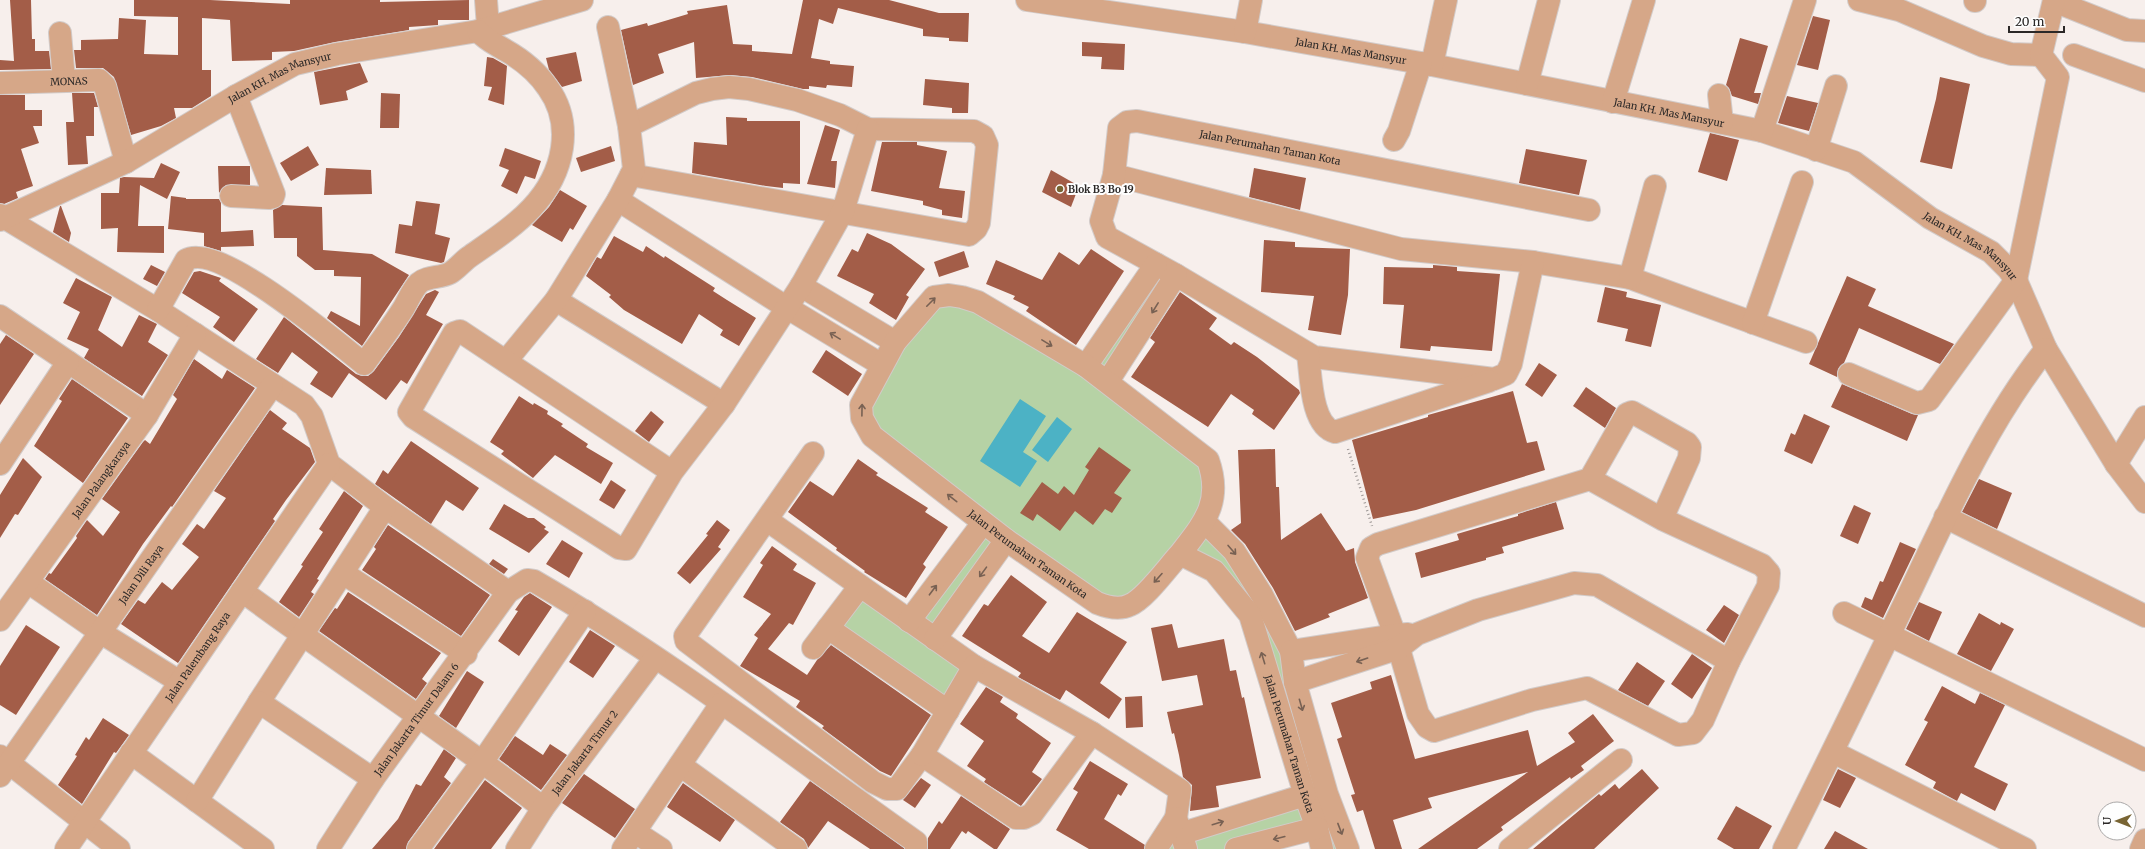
<svg xmlns="http://www.w3.org/2000/svg" width="2145" height="849" font-family="Merriweather,serif">
<style>
.green{fill:#b6d2a5}
.water{fill:#4cb2c5}
.building{fill:#a35d48}
.lines{fill:none;stroke-linecap:round;stroke-linejoin:round}
.minor-casing{stroke:#d2cbc9;stroke-width:24}
.path{stroke:#9e9896;stroke-width:2.5;stroke-dasharray:1 3;stroke-linecap:butt}
.minor{stroke:#d6a788;stroke-width:22}
.oneway{stroke:#786153}
.poi-dot{fill:#786433;stroke:#fefefe;stroke-width:1.5}
.labels{text-anchor:middle;stroke-width:4;stroke-linejoin:round;paint-order:stroke}
.street-label{font-size:10px;fill:#2b2827;stroke:#fefefe}
.poi-label{font-size:10px;font-weight:bold;fill:#2b2827;stroke:#fefefe;text-anchor:start}
</style>
<rect width="100%" height="100%" fill="#f7efec"/>
<path class="green" d="M1156,264L1176,275L1108,381L1208,460L1205,522L1262,595L1348,849H1322L1317,828L1236,849H1156L1180,834L1305,795L1250,615L1180,554L1120,607L1006,541L935,639L974,666L948,711L828,628L860,586L909,620L983,523L866,426L882,365L949,295L1086,366Z"/>
<g class="water">
<path d="M1020,399L1046,416L1023,452L1037,461L1020,487L980,461Z"/>
<path d="M1057,417L1072,429L1048,462L1032,450Z"/>
</g>
<g class="building">
<path d="M10,0H31L32,39H35V51H49L51,69L0,70V60L14,61Z"/>
<path d="M134,0H210L290,4V0H380V2L469,0V20H438V25L409,27V30L335,42L294,51L272,52V60L232,61L230,20L202,18V70H211V96L192,108H174L176,118L161,126L131,135L114,77L103,68H76L74,50H81V40L118,39L119,18L146,20L144,54L178,55V17L134,16Z"/>
<path d="M803,0H889L939,13H969L968,42L949,41V38L923,36V29L838,8L833,24L819,19L811,58L830,61V64L854,66L852,87L827,85L826,88L809,86V89H803L752,77L730,75L696,78L694,42L658,54L664,73L633,85L621,30L647,23L648,26L688,14L687,11L727,5L733,44L752,45V51L792,54Z"/>
<path d="M1813,16L1830,20L1818,70L1797,65Z"/>
<path d="M1740,38L1768,46L1754,93H1761L1758,104L1732,96L1729,88L1726,85Z"/>
<path d="M1082,42L1125,44L1124,70L1101,69L1102,57L1082,56Z"/>
<path d="M576,52L582,81L562,87L549,70L546,58Z"/>
<path d="M487,57L493,58L507,66L504,105L488,100L492,87L484,86Z"/>
<path d="M360,63L368,82L346,91L348,100L320,105L314,72Z"/>
<path d="M1940,77L1970,84L1952,169L1920,162L1936,99Z"/>
<path d="M925,79L969,83L968,113H952V108L923,105Z"/>
<path d="M72,93H94L98,107H94V136H86L88,164L68,165L66,122H74Z"/>
<path d="M381,93L400,94L399,128H380Z"/>
<path d="M0,95H25V110H42V126H33L39,143L21,149L33,186L16,192L18,198L4,204L0,203Z"/>
<path d="M1787,96L1818,103L1809,131L1778,123Z"/>
<path d="M726,117L747,118V121H800V184L783,183V188L766,186L692,173L694,142L727,145Z"/>
<path d="M825,125L840,130L831,161H837L835,188L807,184Z"/>
<path d="M1710,133L1739,140L1727,181L1698,172Z"/>
<path d="M882,142H917V145L947,151L939,188L965,191L962,218L942,215V210L923,205V201L871,191Z"/>
<path d="M308,146L319,165L291,181L280,163Z"/>
<path d="M611,146L615,161L581,172L576,158Z"/>
<path d="M505,148L541,161L535,179L525,176L517,194L501,186L509,170L499,166Z"/>
<path d="M1526,149L1587,160L1579,195L1519,183Z"/>
<path d="M161,163L180,172L167,199L140,185L138,226H164V253L117,252L118,228L101,229V193H119L120,178L124,177L154,178Z"/>
<path d="M218,166H250V185H226L219,193Z"/>
<path d="M326,168L371,170L372,194L324,195Z"/>
<path d="M1254,168L1306,178L1300,210L1249,197Z"/>
<path d="M1051,170L1079,186L1071,207L1042,192Z"/>
<path d="M560,190L587,206L573,230L570,228L562,242L532,225L549,207Z"/>
<path d="M171,196L186,198V199H219L221,203V232L253,230L254,246L221,247V251L204,246V233L168,229Z"/>
<path d="M416,201L440,204L435,234L450,238L444,262L441,263L395,253L399,224L412,226Z"/>
<path d="M282,205L322,207L323,250L372,254L409,275L362,346L327,318L331,311L360,326L361,277L334,276V270H315L297,256V238H274L273,210Z"/>
<path d="M60,206H61L71,233L69,242L53,232Z"/>
<path d="M867,233L891,244L925,269L906,295L909,297L896,320L869,303L874,294L837,276L852,249L858,252Z"/>
<path d="M614,236L643,252L646,246L664,258L665,256L715,288L713,291L727,300L756,318L739,346L720,335L723,330L699,314L682,344L624,310L609,297L611,295L586,276L597,257L601,259Z"/>
<path d="M1264,240L1295,242V247L1350,249L1348,295L1341,335L1308,330L1314,296L1261,292Z"/>
<path d="M1091,249L1124,271L1076,345L1026,311L1029,307L1013,299L1015,296L986,284L996,260L1042,280L1059,252L1079,265Z"/>
<path d="M964,251L969,267L939,277L934,262Z"/>
<path d="M151,265L165,272L157,286L143,279Z"/>
<path d="M1433,265L1457,267V271L1500,274L1492,351L1431,346L1430,351L1400,348L1404,305L1383,304L1384,267L1433,268Z"/>
<path d="M200,271L221,278L219,281L258,309L234,342L213,327L220,317L182,293L194,272Z"/>
<path d="M1847,276L1876,289L1868,306L1954,344L1940,364L1859,328L1844,363L1838,369L1837,377L1809,364Z"/>
<path d="M76,278L112,297L98,330L122,347L139,315L157,324L148,342L168,355L142,396L84,358L89,349L67,339L80,312L63,303Z"/>
<path d="M1605,287L1627,292L1626,297L1661,305L1651,347L1625,341L1628,329L1597,322Z"/>
<path d="M435,290L439,292L426,315L443,324L407,384L401,380L386,400L349,373L332,398L310,384L318,372L292,352L278,373L256,359L284,317L356,374L362,376H368L374,371L399,337L426,294Z"/>
<path d="M1180,292L1217,318L1209,329L1231,345L1234,342L1257,357L1299,390L1300,393L1274,430L1252,414L1254,410L1231,394L1208,427L1131,377L1155,342L1150,338Z"/>
<path d="M6,335L34,354L0,405V344Z"/>
<path d="M826,350L862,374L848,396L812,372Z"/>
<path d="M194,359L222,379L227,370L255,388L172,507L171,506L143,544L97,615L45,579L49,573L51,574L77,538L76,536L87,520L103,536L120,512L102,499L143,442L145,440L150,444L177,399L173,395Z"/>
<path d="M1539,363L1557,375L1542,397L1525,385Z"/>
<path d="M72,379L128,418L83,483L34,446L62,401L59,399Z"/>
<path d="M1842,384L1912,414L1918,415L1907,441L1831,407Z"/>
<path d="M1586,387L1616,408L1605,428L1573,406Z"/>
<path d="M1513,391L1527,443L1537,441L1545,470L1416,510L1373,519L1352,440L1428,417V415Z"/>
<path d="M519,396L533,405L534,403L548,411L547,414L563,424L561,426L588,444L586,447L613,463L601,484L555,455L533,478L501,454L504,451L490,442Z"/>
<path d="M270,410L287,423L282,429L310,448L315,462L286,500L273,519L275,521L178,663L121,624L138,600L145,604L162,582L172,590L199,557L182,544L197,524L204,529L226,498L214,491Z"/>
<path d="M651,411L664,422L649,442L635,431Z"/>
<path d="M1804,414L1830,426L1812,464L1784,451L1791,433L1795,435Z"/>
<path d="M411,441L479,488L463,511L446,500L431,524L375,484L383,470L388,474Z"/>
<path d="M1099,447L1131,470L1114,493L1122,498L1112,513L1105,509L1093,525L1075,511L1060,531L1037,514L1033,521L1020,513L1042,482L1058,494L1064,486L1074,495L1089,470L1085,467Z"/>
<path d="M1275,449L1276,487H1279L1281,540L1321,513L1346,551L1354,548L1355,562L1368,598L1328,614L1330,617L1295,631L1273,588L1245,544L1231,530L1241,523L1238,450Z"/>
<path d="M23,458L42,477L18,515L15,514L0,538V495Z"/>
<path d="M858,459L878,473L876,475L928,508L925,512L948,527L923,564L926,567L906,598L864,572L865,571L836,550L837,548L788,512L810,481L833,496Z"/>
<path d="M1979,479L2012,493L1997,529L1962,512Z"/>
<path d="M611,480L626,490L614,509L599,500Z"/>
<path d="M344,491L363,506L317,579L319,580L311,592L314,594L299,617L279,602L303,566L301,565L323,532L319,529Z"/>
<path d="M1556,502L1564,529L1502,547L1504,553L1486,558V560L1421,578L1415,553L1459,540L1457,534L1518,516V514Z"/>
<path d="M504,504L528,518H534L546,527L544,529L549,532L529,553L489,529Z"/>
<path d="M1854,505L1871,513L1858,544L1840,536Z"/>
<path d="M717,520L730,530L718,547L721,549L690,584L677,573L708,535L706,534Z"/>
<path d="M388,525L490,595L461,636L362,570L376,549L374,547Z"/>
<path d="M562,540L583,553L569,578L546,564Z"/>
<path d="M1900,542L1916,549L1883,618L1861,607L1865,597L1872,600L1880,581L1883,582Z"/>
<path d="M772,546L797,564L793,570L816,583L793,625L789,623L768,649L807,675L817,660L831,645L931,715L891,776L880,771L822,728L824,726L796,707L800,701L740,666L758,638L754,635L771,614L743,597L763,565L760,563Z"/>
<path d="M493,559L508,569L504,574L489,564Z"/>
<path d="M1011,575L1047,602L1022,636L1049,653L1077,612L1127,642L1100,683L1122,699L1109,719L1066,690L1060,700L1031,684L1018,677L1021,673L962,636L984,604L988,606Z"/>
<path d="M348,592L441,653L422,679L427,683L416,699L319,631L335,608L337,609Z"/>
<path d="M530,593L552,607L519,656L498,641L518,611L515,610L524,597Z"/>
<path d="M1919,602L1942,612L1929,641L1906,629Z"/>
<path d="M1724,605L1739,615L1724,643L1706,630Z"/>
<path d="M1979,613L2000,625L2001,622L2014,629L1991,671L1957,654Z"/>
<path d="M1172,624L1178,648L1224,639L1230,671L1236,670L1242,698L1244,697L1261,778L1216,786L1219,807L1190,811L1192,785L1183,777L1179,755L1174,733L1172,734L1167,712L1203,705L1197,675L1162,681L1151,628Z"/>
<path d="M26,625L60,647L16,715L0,705V666Z"/>
<path d="M590,630L615,646L593,678L569,662Z"/>
<path d="M1692,654L1712,668L1692,699L1671,684Z"/>
<path d="M1637,662L1665,681L1648,706L1618,690Z"/>
<path d="M467,671L484,682L456,728L439,716Z"/>
<path d="M1391,675L1415,759L1528,730L1537,766L1575,742L1568,733L1593,714L1614,741L1581,766L1584,770L1571,779L1570,777L1501,827L1503,830L1477,849H1418L1528,772L1428,798L1432,808L1393,820L1402,849H1375L1363,810L1357,812L1351,795L1355,794L1337,739L1342,737L1331,703L1372,689L1370,682Z"/>
<path d="M1942,686L1975,704L1980,693L2005,705L1974,767L2008,784L1995,811L1961,793L1957,801L1933,788L1936,782L1905,765L1928,722L1924,720Z"/>
<path d="M986,687L1003,697L1000,702L1018,714L1016,718L1051,743L1032,772L1042,779L1021,806L984,782L986,779L967,766L984,741L960,724Z"/>
<path d="M1142,696L1143,727L1126,728L1125,697Z"/>
<path d="M103,718L129,735L116,753L114,752L82,804L58,785L77,756L75,755L86,737L89,740Z"/>
<path d="M515,736L543,755L550,744L567,755L541,790L499,759Z"/>
<path d="M444,749L456,758L444,777L451,783L408,842L406,849H372L398,819L416,784L421,786Z"/>
<path d="M1090,761L1128,784L1121,796L1118,794L1104,819L1145,845L1144,849H1089L1056,830L1078,792L1073,789Z"/>
<path d="M1642,769L1659,788L1594,849H1533L1599,794L1601,796L1615,784L1619,789Z"/>
<path d="M1838,769L1856,778L1840,808L1823,800Z"/>
<path d="M584,774L635,809L615,838L562,803Z"/>
<path d="M921,778L931,785L915,808L903,800Z"/>
<path d="M485,780L522,808L491,849H434Z"/>
<path d="M810,781L904,848V849H870L828,821L808,848L804,839L780,822Z"/>
<path d="M683,783L735,820L720,842L667,807Z"/>
<path d="M961,796L1010,829L997,849H994L968,831L966,834L962,831L950,849H928V838L939,821L942,824Z"/>
<path d="M1736,806L1772,826L1759,849H1734L1717,839Z"/>
<path d="M1835,831L1868,849H1824Z"/>
</g>
<g class="lines">
<defs>
<g id="minor">
<path d="M486,0L488,27"/>
<path id="s1" d="M1027,0L1245,32L1432,65L1762,131L1854,162L1930,218L1991,252L2008,269L2016,280L2046,349L2116,464L2145,502"/>
<path d="M1859,0L1899,10L1983,46L2011,54L2041,55"/>
<path d="M1975,1V0"/>
<path d="M2054,1L2127,30L2145,31"/>
<path d="M1245,32L1251,0"/>
<path d="M60,33L64,80"/>
<path d="M2074,55L2145,81"/>
<path d="M1432,65L1446,0"/>
<path id="s2" d="M0,83L99,80L105,86L126,162"/>
<path d="M1527,84L1549,0"/>
<path d="M1719,95L1722,122"/>
<path d="M1613,102L1644,0"/>
<path d="M629,126L696,93L712,89L729,87L749,89L797,100L840,115L868,129L974,131L983,136L987,145L979,223L976,229L969,235L631,175"/>
<path d="M1762,131L1805,0"/>
<path d="M1394,140L1399,131L1421,63"/>
<path d="M1816,150L1836,86"/>
<path d="M1114,175L1401,249L1533,262L1630,278L1806,342"/>
<path d="M231,196L269,198L273,197L274,194L236,96"/>
<path d="M618,200L786,307L882,365"/>
<path d="M0,215L158,310L304,405L312,416L329,464L385,507L508,592"/>
<path id="s3" d="M0,220L126,162L236,96L295,64L337,54L478,31L582,0"/>
<path id="s4" d="M1533,262L1511,364L1506,374L1494,379L1314,357L1176,275L1107,237L1101,221L1114,175L1119,128L1127,122L1137,121L1589,210"/>
<path d="M1630,278L1655,186"/>
<path d="M801,286L895,342"/>
<path d="M556,300L724,404"/>
<path d="M158,310L186,260C218,241 336,342 364,364C377,346 391,328 403,309C408,301 412,290 419,283C427,276 441,278 450,273C457,269 462,262 469,257C509,229 554,202 562,148C565,127 561,106 548,88C538,73 521,59 505,50C495,44 486,40 478,31"/>
<path d="M0,316L147,415"/>
<path d="M1753,323L1802,182"/>
<path d="M1308,354C1311,376 1311,426 1335,432L1489,381"/>
<path d="M506,361L556,300L618,200L634,169L629,126L608,27"/>
<path d="M1086,366L1156,264"/>
<path d="M1849,374L1917,403L1929,400L2016,280L2058,77L2041,55L2054,0"/>
<path d="M1108,381L1176,275"/>
<path d="M813,453L685,636L686,641L873,782L887,789H897L922,755L1016,818H1024L1032,814L1092,733"/>
<path d="M0,464L68,362"/>
<path d="M2116,464L2145,417"/>
<path d="M672,472L460,331L454,333L409,412L413,417L619,548L626,549L672,472L724,404L801,286L843,211L868,129"/>
<path d="M1590,479L1662,519L1762,565L1769,573L1768,586L1729,661L1703,720L1693,733L1678,735L1587,688L1532,700L1434,731L1427,727L1418,714L1395,635L1367,558L1371,548L1378,544L1590,479L1627,414L1632,412L1687,443L1690,447L1689,458L1662,519"/>
<path d="M1945,517L2145,616"/>
<path d="M767,520L974,666L1092,733L1180,790L1176,818L1186,849"/>
<path d="M1205,522L1234,551L1262,595L1291,651L1295,682L1327,794L1348,849"/>
<path id="s5" d="M1180,554C1204,523 1223,502 1208,460L1086,366L978,302L962,297L949,295L934,297L895,342L861,405L862,418L872,436L1006,540L1097,603C1107,607 1120,610 1130,605C1145,599 1168,567 1180,554L1214,571L1250,615L1305,795L1317,828L1322,849"/>
<path d="M343,573L466,654"/>
<path d="M28,582L100,632L180,682"/>
<path d="M242,591C342,665 445,731 543,808"/>
<path d="M1844,613L2145,760"/>
<path id="s6" d="M0,620L147,415L195,334"/>
<path d="M909,621L983,523"/>
<path d="M828,628L948,711"/>
<path d="M935,639L1006,540"/>
<path d="M813,648L860,586"/>
<path d="M1291,651L1395,635L1408,634"/>
<path d="M1295,682L1399,648L1417,634L1478,610L1574,583L1597,585L1729,661"/>
<path d="M259,702L385,507"/>
<path d="M1833,752L2025,849"/>
<path d="M131,753L263,849"/>
<path d="M922,755L974,666"/>
<path d="M0,756L119,849"/>
<path d="M680,765L796,849"/>
<path id="s7" d="M0,776L272,386"/>
<path d="M197,801L259,702L373,779"/>
<path d="M635,832L661,849"/>
<path d="M1180,834L1305,795"/>
<path id="s8" d="M66,849L329,464"/>
<path id="s9" d="M328,849L373,779L508,592L527,580L534,581C667,658 790,753 916,842V849"/>
<path d="M418,849L483,761L585,611"/>
<path id="s10" d="M517,849L543,808L655,658"/>
<path d="M623,849L721,704"/>
<path d="M1156,849L1176,818"/>
<path d="M1236,849L1317,828"/>
<path d="M1510,849L1621,760"/>
<path d="M1784,849C1827,764 1868,679 1909,594C1949,510 1988,422 2046,349"/>
<path d="M2141,849L2145,840"/>
</g>
</defs>
<use href="#minor" class="minor-casing"/>
<path class="path" d="M1348,449L1372,526"/>
<use href="#minor" class="minor"/>
</g>
<defs><path id="oneway-shaft" d="M-6 0H5M1.5-3L5.5 0L1.5 3" fill="none" stroke-width="1.6" stroke-linecap="round" stroke-linejoin="round"/></defs>
<g class="oneway">
<use href="#oneway-shaft" transform="translate(931 302) rotate(-45)"/>
<use href="#oneway-shaft" transform="translate(1155 308) rotate(122)"/>
<use href="#oneway-shaft" transform="translate(835 336) rotate(-149)"/>
<use href="#oneway-shaft" transform="translate(1047 343) rotate(31)"/>
<use href="#oneway-shaft" transform="translate(862 410) rotate(-89)"/>
<use href="#oneway-shaft" transform="translate(952 498) rotate(-142)"/>
<use href="#oneway-shaft" transform="translate(1232 550) rotate(49)"/>
<use href="#oneway-shaft" transform="translate(983 572) rotate(126)"/>
<use href="#oneway-shaft" transform="translate(1158 578) rotate(132)"/>
<use href="#oneway-shaft" transform="translate(933 590) rotate(-53)"/>
<use href="#oneway-shaft" transform="translate(1263 658) rotate(-107)"/>
<use href="#oneway-shaft" transform="translate(1362 660) rotate(161)"/>
<use href="#oneway-shaft" transform="translate(1301 705) rotate(74)"/>
<use href="#oneway-shaft" transform="translate(1218 823) rotate(-17)"/>
<use href="#oneway-shaft" transform="translate(1340 829) rotate(69)"/>
<use href="#oneway-shaft" transform="translate(1279 838) rotate(166)"/>
</g>
<circle class="poi-dot" cx="1060" cy="189" r="4"/>
<g class="labels">
<g class="street-label">
<text dy="4" stroke="none"><textPath href="#s1" startOffset="328">Jalan KH. Mas Mansyur</textPath></text>
<text dy="4" stroke="none"><textPath href="#s3" startOffset="315">Jalan KH. Mas Mansyur</textPath></text>
<text dy="4" stroke="none"><textPath href="#s2" startOffset="69">MONAS</textPath></text>
<text dy="4" stroke="none"><textPath href="#s1" startOffset="652">Jalan KH. Mas Mansyur</textPath></text>
<text dy="4" stroke="none"><textPath href="#s4" startOffset="817">Jalan Perumahan Taman Kota</textPath></text>
<text dy="4" stroke="none"><textPath href="#s1" startOffset="988">Jalan KH. Mas Mansyur</textPath></text>
<text dy="4" stroke="none"><textPath href="#s6" startOffset="173">Jalan Palangkaraya</textPath></text>
<text dy="4" stroke="none"><textPath href="#s5" startOffset="789">Jalan Perumahan Taman Kota</textPath></text>
<text dy="4" stroke="none"><textPath href="#s7" startOffset="246">Jalan Dili Raya</textPath></text>
<text dy="4" stroke="none"><textPath href="#s8" startOffset="233">Jalan Palembang Raya</textPath></text>
<text dy="4" stroke="none"><textPath href="#s9" startOffset="157">Jalan Jakarta Timur Dalam 6</textPath></text>
<text dy="4" stroke="none"><textPath href="#s5" startOffset="1209">Jalan Perumahan Taman Kota</textPath></text>
<text dy="4" stroke="none"><textPath href="#s10" startOffset="118">Jalan Jakarta Timur 2</textPath></text>
</g>
<g class="poi-label">
<text x="1068" y="193">Blok B3 Bo 19</text>
</g>
</g>
<g transform="translate(2117 821) rotate(270)"><circle r="19" fill="#fefefe" stroke="#aaa8a8"/>
<path d="M0-3L7 15L0 10L-7 15Z" fill="#786433"/>
<text y="-6" font-size="11" font-weight="bold" text-anchor="middle" fill="#2b2827">U</text>
</g>
<path d="M2009 26v6h55v-6" fill="none" stroke="#2b2827" stroke-width="2"/>
<text x="2015" y="26" font-size="12" fill="#2b2827" stroke="#fefefe" stroke-width="3" paint-order="stroke">20 m</text>
</svg>
